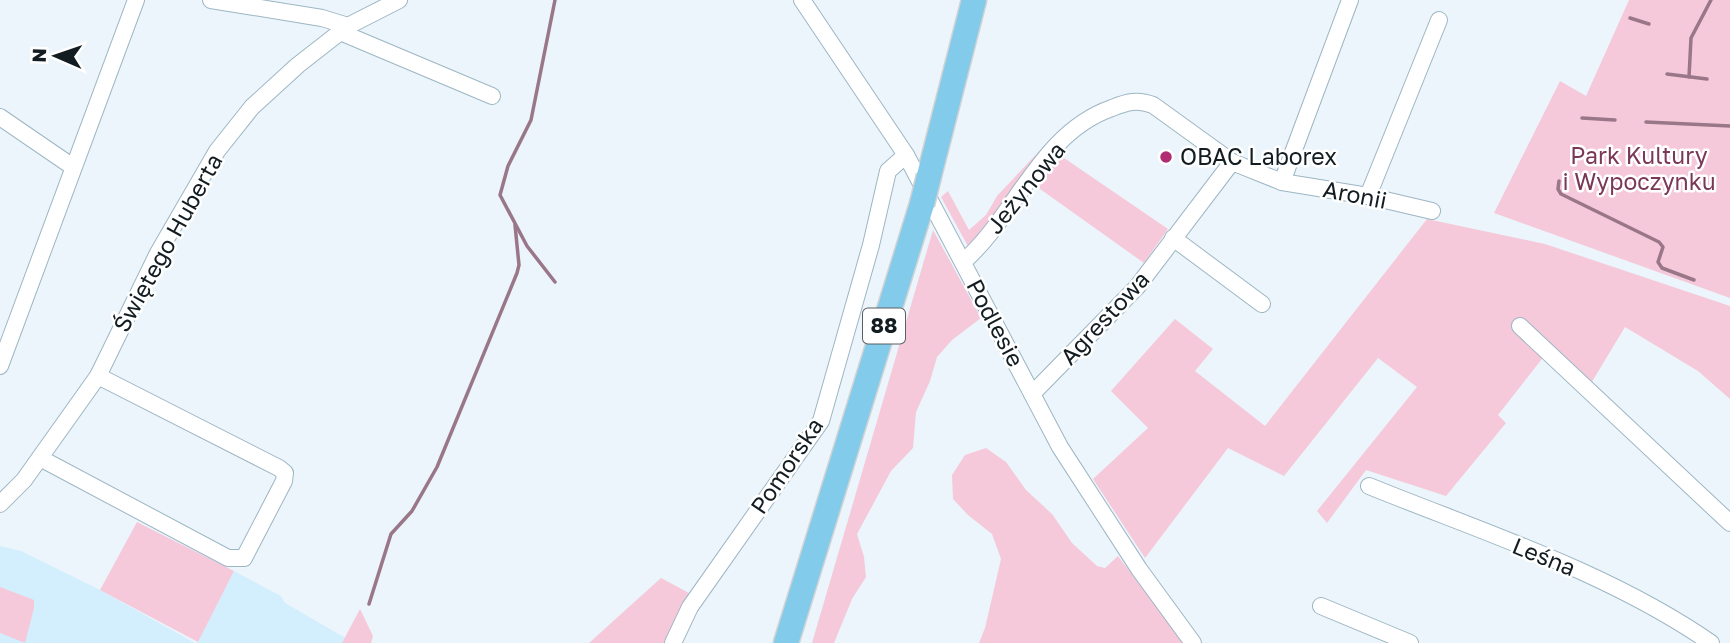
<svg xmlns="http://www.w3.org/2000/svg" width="1730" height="643" font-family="'Golos Text',sans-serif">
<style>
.built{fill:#d3eefd}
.green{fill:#f6c9da}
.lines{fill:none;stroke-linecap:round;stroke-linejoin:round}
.stream{stroke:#9a7788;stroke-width:3.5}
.street-casing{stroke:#9db6c4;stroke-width:18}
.primary-casing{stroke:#d0d2d3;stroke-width:27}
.street{stroke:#fff;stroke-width:16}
.primary{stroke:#83cbeb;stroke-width:24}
.primary-bridge-casing{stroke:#d0d2d3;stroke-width:27;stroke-linecap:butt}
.primary-bridge{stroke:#83cbeb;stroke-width:24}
.poi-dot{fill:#b02b72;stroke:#fff;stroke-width:2.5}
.labels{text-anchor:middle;stroke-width:5;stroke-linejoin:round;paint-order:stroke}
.shield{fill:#fff;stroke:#596064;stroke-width:2}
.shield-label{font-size:21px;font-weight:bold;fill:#121c21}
.park-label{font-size:23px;fill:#7a3857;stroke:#fff}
.poi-label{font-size:23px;fill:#121c21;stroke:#fff;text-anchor:start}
.street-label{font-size:23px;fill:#121c21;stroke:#fff}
</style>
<rect width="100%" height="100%" fill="#ebf5fb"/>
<g class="built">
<path d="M0,546L21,551L100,590L195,643H0Z"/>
<path d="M234,571L281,596L285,603L354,643H197Z"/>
</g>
<g class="green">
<path d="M1629,0H1730V298L1494,213L1560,81L1586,96Z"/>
<path d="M1045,145L1168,229L1144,263L1033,184L975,259L941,197L948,191L969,230L986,215L997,196Z"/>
<path d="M1427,219L1545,244L1730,306V399L1698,371L1625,327L1590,385L1545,355L1498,415L1506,423L1446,496L1366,470L1327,523L1317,511L1417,387L1378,358L1284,476L1228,448L1145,558L1093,479L1148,428L1111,391L1175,319L1213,349L1195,371L1265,426Z"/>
<path d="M933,230L981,318L952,340L937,357L930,381L916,412L913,448L891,471L857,534L864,557L866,577L852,599L834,643H812Z"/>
<path d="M986,448L1006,462L1026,490L1052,514L1072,543L1097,566L1105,568L1118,556L1184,643H979L985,628L1001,559L992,534L968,515L953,499L952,475L965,455Z"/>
<path d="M137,522L234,571L198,642L100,590Z"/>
<path d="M661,578L689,593L664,643H589Z"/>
<path d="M0,587L34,600V608L25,643L0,633Z"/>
<path d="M360,609L373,636L371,643H342Z"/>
</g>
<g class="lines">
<g class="stream">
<path d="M555,0L531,120L508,166L500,195L527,246L555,282"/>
<path d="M1630,18L1649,24"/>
<path d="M1667,74L1707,79"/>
<path d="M1689,77L1691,38L1711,0"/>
<path d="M1582,118L1615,120"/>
<path d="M1646,122L1730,126"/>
<path d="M1559,181L1558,189L1561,194L1659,242L1663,247L1658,262L1662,268L1694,280"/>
<path d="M369,604L391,534L412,511L437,467L517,273L519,265L515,225"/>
</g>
<defs>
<g id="street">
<path d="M211,0L322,18L348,26"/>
<path d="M802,0L906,155L1060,447L1139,569L1193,643"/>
<path d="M340,32L492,96"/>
<path d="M0,117L73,167"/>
<path d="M1282,182L1350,0"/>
<path d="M1368,196L1439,20"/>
<path d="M1173,238L1262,304"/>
<path d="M963,262C1016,216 1040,133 1112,108C1127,102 1137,99 1153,105L1232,162L1282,182L1368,196L1432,211"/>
<path d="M1520,326L1730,523"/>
<path d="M0,366L136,0"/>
<path d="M1032,394L1137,287L1232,162"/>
<path d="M40,458L228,558H244L284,481L285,473L279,468L98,376"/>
<path d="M1369,486C1485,533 1608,572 1711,643"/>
<path d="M0,504L24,480L98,376L158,253L217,151L252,107L298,65L348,26L399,0"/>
<path d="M1321,606L1410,643"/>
<path d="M673,643L690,607L821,421L871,245L888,171L906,155"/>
</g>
<g id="primary">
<path d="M929,176L974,0"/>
<path d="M786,643L922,204"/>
</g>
</defs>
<use href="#street" class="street-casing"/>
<use href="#primary" class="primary-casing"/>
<use href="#street" class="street"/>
<use href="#primary" class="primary"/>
<defs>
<path id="primary-bridge" d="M922,204L929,176"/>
</defs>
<use href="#primary-bridge" class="primary-bridge-casing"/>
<use href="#primary-bridge" class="primary-bridge"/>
</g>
<circle class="poi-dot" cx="1166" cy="157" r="7"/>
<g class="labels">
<rect class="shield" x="863" y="308.5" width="42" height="35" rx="5"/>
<g class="shield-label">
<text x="884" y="333">88</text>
</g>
<g class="park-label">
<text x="1639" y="164">Park Kultury<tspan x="1639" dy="26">i Wypoczynku</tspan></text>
</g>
<g class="poi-label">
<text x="1180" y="165">OBAC Laborex</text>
</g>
<g class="street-label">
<text transform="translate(1026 188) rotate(-51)" y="8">Jeżynowa</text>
<text transform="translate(1355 195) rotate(11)" y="8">Aronii</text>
<text transform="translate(168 243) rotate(-61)" y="8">Świętego Huberta</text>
<text transform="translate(1105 318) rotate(-47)" y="8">Agrestowa</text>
<text transform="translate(995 323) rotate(62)" y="8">Podlesie</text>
<text transform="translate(787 466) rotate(-56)" y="8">Pomorska</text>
<text transform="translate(1544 557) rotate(22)" y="8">Leśna</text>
</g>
</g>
<g transform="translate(56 56) rotate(272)" stroke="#ffffff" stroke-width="5" paint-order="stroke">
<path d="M0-5L12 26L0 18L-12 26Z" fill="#121c21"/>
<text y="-10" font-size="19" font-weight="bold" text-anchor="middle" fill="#121c21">N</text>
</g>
</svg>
